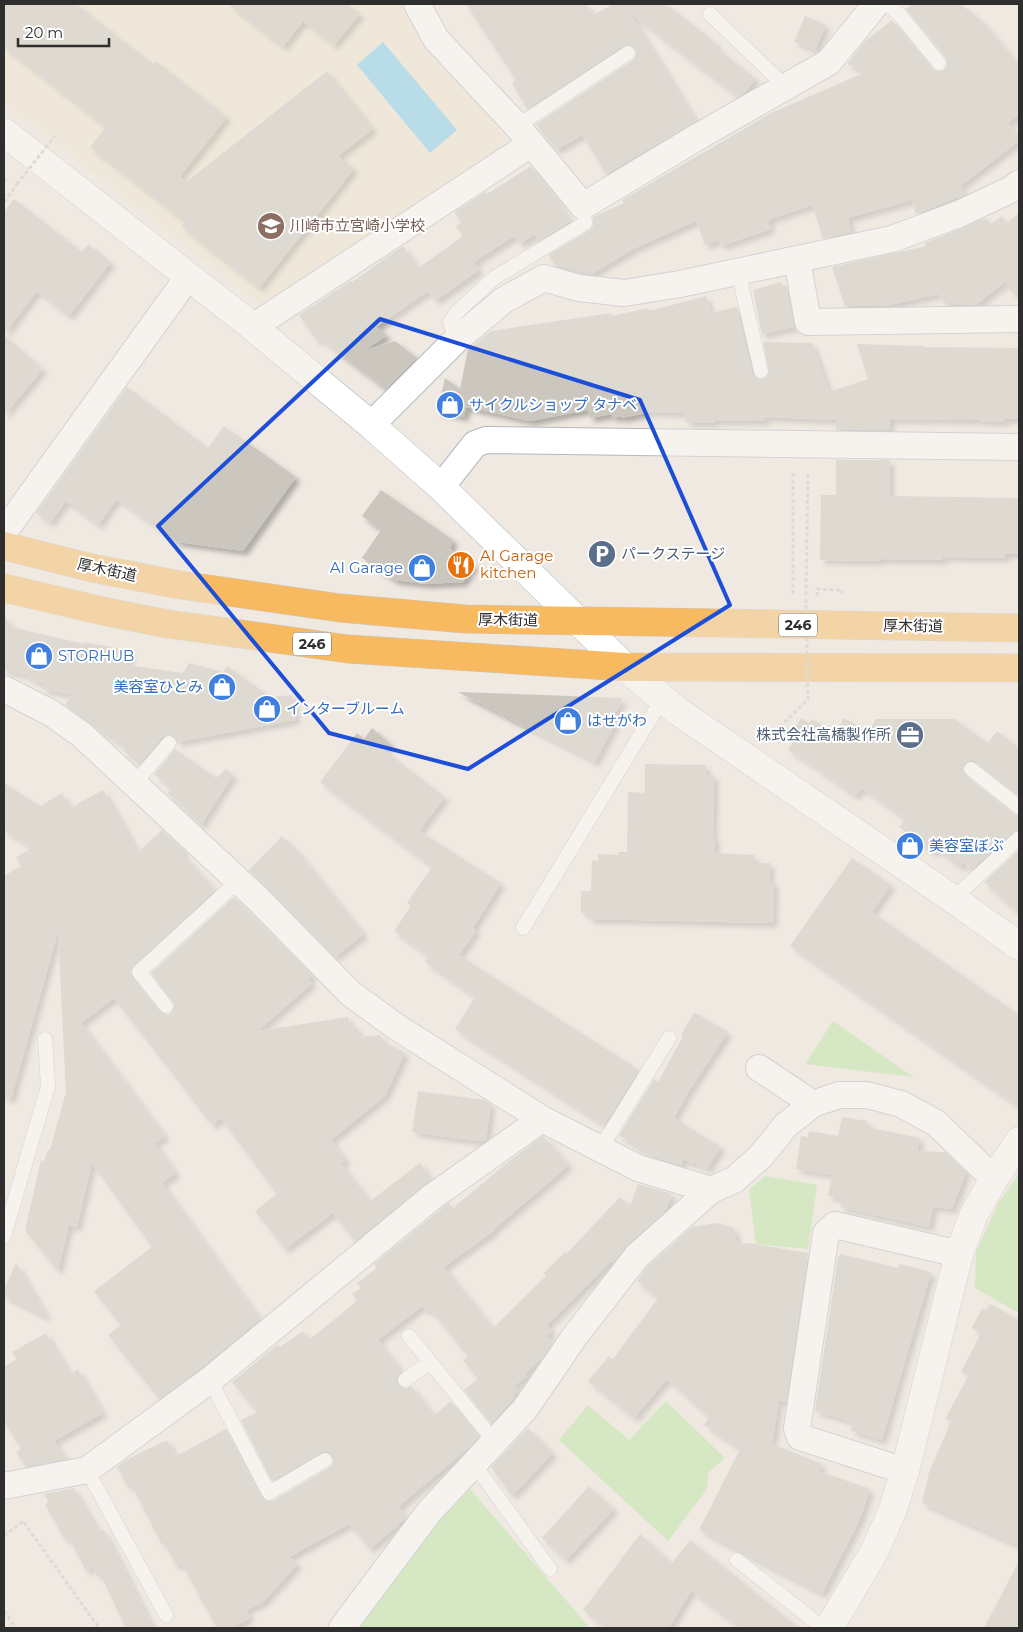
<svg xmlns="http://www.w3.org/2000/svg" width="1023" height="1632" font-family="Montserrat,'Noto Sans JP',sans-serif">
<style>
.education{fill:#f0e6d1}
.green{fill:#b6e59e}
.water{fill:#75cff0}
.building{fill:#cbc7bf;filter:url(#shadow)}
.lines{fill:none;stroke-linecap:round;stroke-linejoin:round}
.service-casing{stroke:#b4b7c1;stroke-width:15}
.minor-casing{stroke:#b4b7c1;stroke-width:28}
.tertiary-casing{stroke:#b4b7c1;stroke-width:29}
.trunk-casing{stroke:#c9c9c9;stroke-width:29}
.path{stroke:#c9c9c9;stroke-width:3;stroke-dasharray:4 2.5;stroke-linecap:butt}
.service{stroke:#fff;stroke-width:14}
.minor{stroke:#fff;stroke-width:26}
.tertiary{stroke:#fff;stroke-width:28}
.trunk{stroke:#f8ba60;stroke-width:28}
.path-bridge{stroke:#c9c9c9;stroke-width:3;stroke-dasharray:4 2.5;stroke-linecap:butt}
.marked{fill:none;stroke:#1d4ed8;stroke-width:4;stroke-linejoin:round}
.labels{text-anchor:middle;stroke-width:4;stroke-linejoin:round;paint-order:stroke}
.shield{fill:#fff;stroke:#6d6d6d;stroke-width:1}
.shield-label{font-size:14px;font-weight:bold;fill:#2e2e2e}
.education-label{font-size:15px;fill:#785e54;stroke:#fff;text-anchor:start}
.shop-label{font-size:15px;fill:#366cbe;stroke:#fff;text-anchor:start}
.service-label{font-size:15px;fill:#4e5e75;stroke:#fff;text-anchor:start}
.food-label{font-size:15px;fill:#c56008;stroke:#fff;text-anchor:start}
.street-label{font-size:15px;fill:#2e2e2e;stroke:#fff}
</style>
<defs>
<filter id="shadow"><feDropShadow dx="4.5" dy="4.5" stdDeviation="2.5" flood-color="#0004"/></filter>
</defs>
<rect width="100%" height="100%" fill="#efe9e1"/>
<path class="education" d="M4,4H405L421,34L503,134V147L261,305L4,103Z"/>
<g class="green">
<path d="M833,1021L913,1077L805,1064Z"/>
<path d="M1019,1174V1313L975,1288L976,1252L999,1202Z"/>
<path d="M765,1176L817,1185L808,1249L756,1244L749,1190Z"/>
<path d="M666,1401L725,1458L708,1473L707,1489L668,1541L559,1440L588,1405L629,1440Z"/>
<path d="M470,1489L590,1628H351L416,1543Z"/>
</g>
<path class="water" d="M383,42L457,130L430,153L357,65Z"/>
<g class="building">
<path d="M4,4H76L153,64L156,61L227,117L180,176L186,182L327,71L373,129L338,156L354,169L259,288L181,226L186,222L90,147L106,127L4,47Z"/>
<path d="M228,4H347L360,14L334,45L303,21L283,47Z"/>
<path d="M466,4H586L593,15L613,4H666L717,44L715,47L756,79L745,92L738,97L630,13L696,121L606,174L582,135L556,150L536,124L633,60L637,53L635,48L628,44L623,46L527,109L512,83L516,80Z"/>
<path d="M913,4H960L980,19L1019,65V115L1008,123L1019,137V141L960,186L966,194L916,214L912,200L848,218L851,232L823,238L812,205L768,220L771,229L721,246L719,240L705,245L696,221L633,249L592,274L555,265L548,255L590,230L593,226V217L624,203L622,200L771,113L866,72L847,64L864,42L892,20L932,69L936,71L944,70L947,66L946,57L906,9Z"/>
<path d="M805,16L826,25L815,50L794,42Z"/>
<path d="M531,166L551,191L571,221L539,241L535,234L520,244L514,236L474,262L479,270L435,301L428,291L376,327L387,335L365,350L395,341L417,358L386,389L320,339L317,341L299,315L351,281L352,282L403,246L418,268L463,236L456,226L461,222L454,212L485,192L487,194Z"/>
<path d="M14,199L82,252L88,244L111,262L69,316L37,291L4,335V212Z"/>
<path d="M1019,213V300L1005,282L976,305H947L938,294L886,306H845L832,267L926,246L925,243L986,218L991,224L1002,216L1007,223Z"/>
<path d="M781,282L782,286L786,285L794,327L762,334L753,290Z"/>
<path d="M706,296L711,313L737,307L752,373L755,377L763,379L769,373L763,342L812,343L829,392L868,379L857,344L924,346L923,347L1019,348V419H1004V422L979,421V420L890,419V430H836V420L765,417V421L715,420V423L685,422V413L650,412L622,418L621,416L613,418L612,414L590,418L588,410L530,421L466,407L464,417L437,411L445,378L460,389L468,349L491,331L611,313L612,316L648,308L649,311Z"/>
<path d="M4,335L43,369L4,415Z"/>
<path d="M127,387L208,448L224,426L296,477L243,551L178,542L117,499L98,525L66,501L50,523L36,513Z"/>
<path d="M836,460H890V496L1019,498V554H1005V558L943,557V560L880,559V561L820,560L821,495H836Z"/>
<path d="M381,490L453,540L450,549L474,565L463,582L426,584L394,580L362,558L381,530L362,516Z"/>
<path d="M4,614L11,627L84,644V642L130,651L127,665L183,673L189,663L223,672L227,666L270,697L292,695L296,720L177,742L174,736L167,735L162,737L140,764L125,752V747L99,730L65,705L72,695L43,689L44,684L34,681L26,675L4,670Z"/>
<path d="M458,692L623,698L612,720L616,722L595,762Z"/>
<path d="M801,718L809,723L812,719L836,733L844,718L868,732L876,719H954L988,743L997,731L1019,748V796L973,760L964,763L963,772L966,776L1014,814L1019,816V829L1013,832L971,870L963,863L960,867L937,849L934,853L899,827L905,819L862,788L855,796L816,768V767L788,750L794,741L789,738Z"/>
<path d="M372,728L390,744L385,751L445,797L419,831L501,883L473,928L476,931L459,955L639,1070L604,1125L455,1029L475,997L425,962L429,956L394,931L411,906L407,903L432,867L320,782L357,733L364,739Z"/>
<path d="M175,749L216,778L226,769L233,775L201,825L184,809L186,807L167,794L171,788L154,774Z"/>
<path d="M645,764L706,765V775H714L713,837L715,838V853L754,855V863H770L769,881L774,882L773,923L588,919V914L581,913V891H591L592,860L598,861V854L618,855V852H627L628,792L645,793Z"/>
<path d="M4,783L40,806L62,793L70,808L103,790L138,852L162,830L184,851L182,854L215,890L131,969L132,977L162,1014L168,1015L172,1012L175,1004L151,973L234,897L312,975L308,979L312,983L258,1031L348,1017L350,1028L357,1027L359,1037L381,1035L382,1041L405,1053L385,1096L331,1140L346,1160L341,1164L370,1201L420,1163L431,1179L355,1241L333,1213L285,1249L255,1211L277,1194L221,1118L212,1125L114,998L81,1023L165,1136L155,1143L176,1173L162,1183L260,1319L201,1368L159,1399L108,1335L121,1325L94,1291L152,1247L92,1163L77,1227L69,1225L58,1271L25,1230L41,1160L44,1161L48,1149L50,1150L66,1092L58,932L11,1099L4,1098V876L21,866L16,857L32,848L4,830Z"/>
<path d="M282,836L299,853L364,934L335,957L249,870Z"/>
<path d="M1019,850V914L984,882Z"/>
<path d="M852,858L891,885L872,912L1019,1015V1107L790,946Z"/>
<path d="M694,1012L728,1032L689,1091L674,1118L721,1147L707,1169L694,1162L692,1164L684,1159L681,1165L648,1155V1154L619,1135L654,1079L658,1082L683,1036L681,1035Z"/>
<path d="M418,1091L484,1100L491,1104L486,1140L475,1141L412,1132Z"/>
<path d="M842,1117L867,1121L866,1127L920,1138L917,1151L945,1152L966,1172L952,1209L933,1207L929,1227L840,1207L842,1199L828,1196L832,1175L796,1169L801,1136L808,1137L809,1131L838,1136Z"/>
<path d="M543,1136L569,1165L494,1229L495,1230L444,1267L493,1328L546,1276L544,1273L565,1252L566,1254L620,1197L630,1206L638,1184L672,1194L666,1210L627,1245L613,1262L611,1261L547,1325L552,1330L547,1336L553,1342L542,1358L525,1373L527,1376L514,1386L518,1391L513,1395L515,1397L491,1423L464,1390L478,1379L463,1360L468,1356L430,1309L427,1312L422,1306L378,1340L399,1367L397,1368L400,1373L396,1380L398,1385L405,1389L411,1386L434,1415L451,1401L479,1436L467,1449L398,1507L407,1517L370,1549L349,1524L289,1557L298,1564L262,1603L246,1610L250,1618L231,1628H217L181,1563L176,1566L165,1544L162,1545L131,1484L127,1486L117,1467L124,1461L167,1440L176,1456L226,1429L261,1497L265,1501H273L330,1467L333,1464V1456L330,1453L324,1451L272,1481L241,1420L257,1412L232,1382L278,1344L280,1347L303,1331L309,1340L357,1301L352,1294L361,1288L357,1283L377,1268L374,1264L441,1209L449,1203L453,1208L508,1162Z"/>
<path d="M717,1223L734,1228L737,1245L748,1243L808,1253L786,1402L779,1400L772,1444L822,1464L819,1471L870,1489L860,1519L822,1594L699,1530L740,1449L704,1425L709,1417L667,1379L634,1418L588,1381L609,1356L613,1359L658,1298L637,1281L648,1266L692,1227Z"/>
<path d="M840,1254L898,1268L899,1264L931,1272L882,1440L851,1431L853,1422L815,1411L838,1257H839Z"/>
<path d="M16,1263L48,1318L4,1296V1289Z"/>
<path d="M990,1304L1019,1320V1546L922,1503L929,1472L951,1422L945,1419L968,1376L961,1372L981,1333L972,1328L982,1308L986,1310Z"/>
<path d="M46,1333L70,1374L78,1369L103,1413L54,1441L66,1459L26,1467L16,1452L21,1449L4,1421V1367L17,1359L12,1352Z"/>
<path d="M528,1428L553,1453L512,1496L491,1467Z"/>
<path d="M589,1486L614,1509L566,1560L542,1538Z"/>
<path d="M74,1488L99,1533L104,1530L153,1628H126L100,1574L97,1576L92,1567L86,1571L69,1538L65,1540L45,1504L49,1502L44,1494Z"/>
<path d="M640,1534L672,1563L690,1540L799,1628H740L691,1591L669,1628H607L583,1610Z"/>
<path d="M1019,1561V1628H984Z"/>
</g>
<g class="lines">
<defs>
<g id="service">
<path d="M887,4L899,14L939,63"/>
<path d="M710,14L786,87"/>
<path d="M517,126L628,53"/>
<path d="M738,271L761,371"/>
<path d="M457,339L450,323L455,314L494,278L585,223L583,206"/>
<path d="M971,769L1019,807"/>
<path d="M134,784L169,743"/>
<path d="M953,899L1019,838"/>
<path d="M523,928L663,698"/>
<path d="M166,1006L139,972L238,881"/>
<path d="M600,1149L669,1038"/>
<path d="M4,1236L48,1086L45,1039"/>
<path d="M409,1336L495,1442"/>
<path d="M210,1380L269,1493L325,1460"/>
<path d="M405,1380L430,1362"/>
<path d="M474,1464L550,1569"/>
<path d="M87,1470L166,1615"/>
<path d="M737,1560L823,1628"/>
</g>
<g id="minor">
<path d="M417,4L436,39L517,126L583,206L701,135L829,62L876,4"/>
<path d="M797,259L808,322L1019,319"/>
<path d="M253,327L531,144"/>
<path d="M371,425L457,339L504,300L544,278L579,288L624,293L680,284L892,239L959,214L1012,189L1019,183"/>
<path d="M441,487L475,444L486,440L1019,447"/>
<path d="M4,532L188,277"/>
<path d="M4,689L51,713L82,735L259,900L350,993L395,1026L542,1119L638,1168L711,1190L734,1180L761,1156L786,1125L813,1104L839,1095H867L901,1104L936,1123L994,1179"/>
<path d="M759,1068L813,1104"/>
<path d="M905,1471L800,1437L797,1429L826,1233L835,1225L959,1254"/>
<path d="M4,1486L87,1470L210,1380L432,1197L542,1119"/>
<path d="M342,1628L429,1512L525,1409L575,1336L637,1256L711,1190"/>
</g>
<g id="tertiary">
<path d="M4,132L253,327L371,425L441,487L625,667L676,710L953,899L1019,946"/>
<path d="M829,1628L874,1552L892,1512L905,1471L959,1254L974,1214L994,1179L1019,1141"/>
</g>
<g id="trunk">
<path d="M4,546L92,568L180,585L340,608L465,619L1019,628"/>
<path d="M4,588L107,612L168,624L348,649L625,667L1019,668"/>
</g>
</defs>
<use href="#service" class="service-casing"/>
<use href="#minor" class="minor-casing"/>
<use href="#tertiary" class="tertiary-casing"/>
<use href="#trunk" class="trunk-casing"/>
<g class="path">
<path d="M4,182L8,177"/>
<path d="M4,202L17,184"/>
<path d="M793,473V595"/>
<path d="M806,595L808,472"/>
<path d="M817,596V589L842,590V597"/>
<path d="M4,1536L23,1521L99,1628"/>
<path d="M4,1611L16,1628"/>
</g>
<use href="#service" class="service"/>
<use href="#minor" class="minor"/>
<use href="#tertiary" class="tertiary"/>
<use href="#trunk" class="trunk"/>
<g class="path-bridge">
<path d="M17,184L55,136"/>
<path d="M766,741L808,699L806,598"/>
</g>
</g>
<path d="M0 0H1023V1632H0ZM380,319L640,400L730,605L468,769L329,733L158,526Z" fill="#efe9e1" fill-opacity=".55" fill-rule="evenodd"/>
<path class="marked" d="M380,319L640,400L730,605L468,769L329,733L158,526Z"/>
<defs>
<symbol id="school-disc" viewBox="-11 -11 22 22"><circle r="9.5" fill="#8d6e63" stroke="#fff"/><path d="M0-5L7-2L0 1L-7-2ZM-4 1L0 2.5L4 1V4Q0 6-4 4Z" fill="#fff"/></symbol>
<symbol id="shop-disc" viewBox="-11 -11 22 22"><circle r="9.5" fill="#3f7fe0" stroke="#fff"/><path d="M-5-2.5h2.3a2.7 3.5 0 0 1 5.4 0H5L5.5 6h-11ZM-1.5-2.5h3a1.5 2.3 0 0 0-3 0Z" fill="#fff"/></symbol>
<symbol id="parking-disc" viewBox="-11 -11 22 22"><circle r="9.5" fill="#5c6f8a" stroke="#fff"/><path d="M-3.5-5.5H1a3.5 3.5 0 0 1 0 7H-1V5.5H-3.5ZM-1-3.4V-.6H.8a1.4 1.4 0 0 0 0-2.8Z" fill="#fff"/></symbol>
<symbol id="restaurant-disc" viewBox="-11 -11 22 22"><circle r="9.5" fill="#e8710a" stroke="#fff"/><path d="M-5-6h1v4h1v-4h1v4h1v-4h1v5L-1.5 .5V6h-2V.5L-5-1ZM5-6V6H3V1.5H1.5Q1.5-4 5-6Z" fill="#fff"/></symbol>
<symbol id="office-disc" viewBox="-11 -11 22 22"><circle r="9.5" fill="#5c6f8a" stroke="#fff"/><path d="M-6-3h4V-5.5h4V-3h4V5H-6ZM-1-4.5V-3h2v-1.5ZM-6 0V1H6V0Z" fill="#fff"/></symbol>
</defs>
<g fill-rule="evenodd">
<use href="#school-disc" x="255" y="210" width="32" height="32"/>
<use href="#shop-disc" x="434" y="389" width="32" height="32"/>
<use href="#parking-disc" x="586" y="538" width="32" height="32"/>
<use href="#restaurant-disc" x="445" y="549" width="32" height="32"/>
<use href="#shop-disc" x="406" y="552" width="32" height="32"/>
<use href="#shop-disc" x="23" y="640" width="32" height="32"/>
<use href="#shop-disc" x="206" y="671" width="32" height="32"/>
<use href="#shop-disc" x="251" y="693" width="32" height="32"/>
<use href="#shop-disc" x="552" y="705" width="32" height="32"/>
<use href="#office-disc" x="894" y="719" width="32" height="32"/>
<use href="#shop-disc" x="894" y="830" width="32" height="32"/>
</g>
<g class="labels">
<g class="shield">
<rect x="779" y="613.5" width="38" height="23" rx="4"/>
<rect x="293" y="632.5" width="38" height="23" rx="4"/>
</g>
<g class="shield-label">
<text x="798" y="630">246</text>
<text x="312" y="649">246</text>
</g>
<g class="education-label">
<text x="290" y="231">川崎市立宮崎小学校</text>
</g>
<g class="shop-label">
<text x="469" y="410">サイクルショップ タナベ</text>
<text x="403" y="573" text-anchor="end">AI Garage</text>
<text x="58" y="661">STORHUB</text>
<text x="203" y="692" text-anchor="end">美容室ひとみ</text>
<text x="286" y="714">インターブルーム</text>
<text x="587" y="726">はせがわ</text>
<text x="929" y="851">美容室ぼぶ</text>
</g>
<g class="service-label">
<text x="621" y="559">パークステージ</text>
<text x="891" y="740" text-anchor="end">株式会社高橋製作所</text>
</g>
<g class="food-label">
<text x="480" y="561">AI Garage<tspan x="480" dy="17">kitchen</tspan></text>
</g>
<g class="street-label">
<text transform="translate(107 570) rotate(12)" y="5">厚木街道</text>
<text transform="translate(508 620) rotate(1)" y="5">厚木街道</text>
<text transform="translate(913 626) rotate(1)" y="5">厚木街道</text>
</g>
</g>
<rect width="1023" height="1632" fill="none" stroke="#2e2e2e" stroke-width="10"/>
<path d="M18 38v8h91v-8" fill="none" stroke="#2e2e2e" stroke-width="2.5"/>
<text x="25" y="38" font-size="15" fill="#2e2e2e" stroke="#ffffff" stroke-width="4" paint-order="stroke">20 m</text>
</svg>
